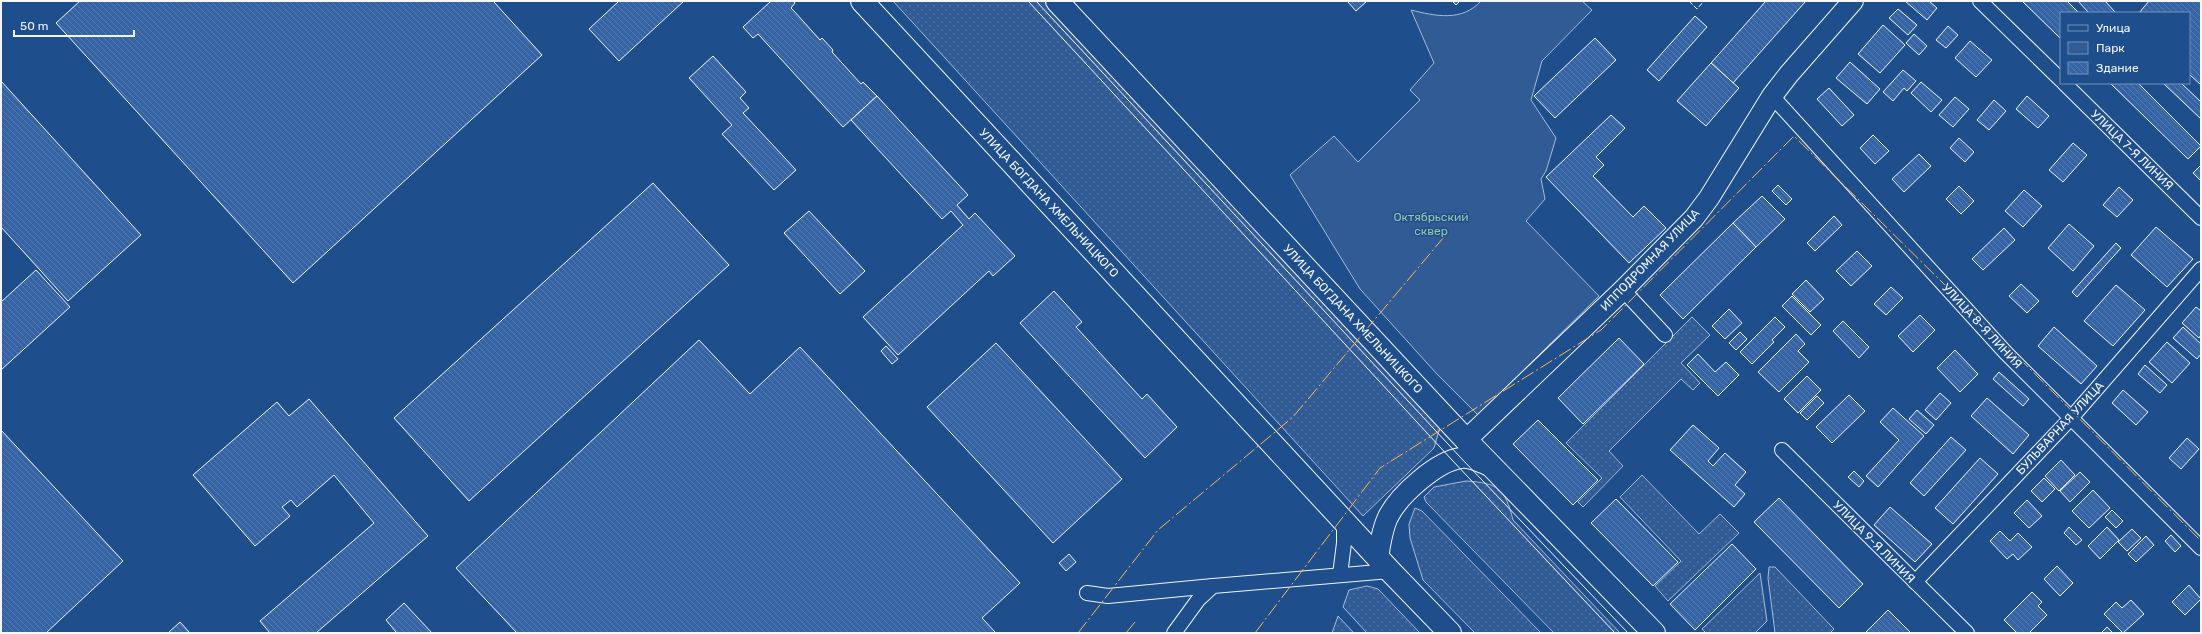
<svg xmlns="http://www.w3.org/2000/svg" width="2202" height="634" font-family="Rubik,sans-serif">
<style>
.grass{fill:url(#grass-dots);stroke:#a8bbd7}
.park{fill:#305b95;stroke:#a8bbd7}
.building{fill:url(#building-back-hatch);stroke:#f2f6ff}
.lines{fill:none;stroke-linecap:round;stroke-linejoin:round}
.street-casing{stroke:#f2f6ff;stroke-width:16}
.secondary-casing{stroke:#f2f6ff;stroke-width:22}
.primary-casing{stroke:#f2f6ff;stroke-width:24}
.street{stroke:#1f4e8c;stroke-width:14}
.secondary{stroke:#1f4e8c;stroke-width:20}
.primary{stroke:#1f4e8c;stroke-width:22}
.tram{stroke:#f2f6ff;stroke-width:1}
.fence{stroke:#f2f6ff;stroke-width:1;stroke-dasharray:5 2;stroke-linecap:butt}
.power{stroke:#ffb74d;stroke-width:1;stroke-dasharray:14 3 2 3;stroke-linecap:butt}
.labels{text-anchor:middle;stroke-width:3;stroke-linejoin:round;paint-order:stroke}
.street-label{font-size:12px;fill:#f2f6ff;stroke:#1f4e8c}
.park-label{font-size:12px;fill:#97c8a6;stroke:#1f4e8c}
</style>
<defs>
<pattern id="grass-dots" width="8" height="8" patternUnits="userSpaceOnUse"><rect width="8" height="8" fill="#305b95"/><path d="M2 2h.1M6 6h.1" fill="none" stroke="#4e73a5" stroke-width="1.8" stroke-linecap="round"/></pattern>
<pattern id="building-back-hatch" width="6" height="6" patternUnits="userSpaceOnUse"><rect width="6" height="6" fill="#3563a3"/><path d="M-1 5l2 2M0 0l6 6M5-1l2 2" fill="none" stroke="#537ab1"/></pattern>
</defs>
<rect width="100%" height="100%" fill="#1f4e8c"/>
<g class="grass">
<path d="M893,1H1044L1440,427L1434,448L1363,516Z"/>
<path d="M1692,317L1710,335L1681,363L1700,383L1693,390L1681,379L1609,451L1623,466L1583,507L1578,502L1602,478L1566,443Z"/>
<path d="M1642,475L1699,534L1720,514L1739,533L1668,601L1655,586L1681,561L1620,497Z"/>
<path d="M1466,481C1498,483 1505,488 1513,520L1620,633H1554L1426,502L1424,497L1434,487Z"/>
<path d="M1415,508L1422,511L1541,633H1475L1423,580L1410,538L1409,524Z"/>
<path d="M1769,567H1775L1834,629L1830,633H1775L1768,578Z"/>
<path d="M1760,573L1767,621L1755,633H1706L1702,629Z"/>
<path d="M1367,586L1378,589L1420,633H1367L1343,607L1349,590Z"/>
<path d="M1338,616L1354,633H1332Z"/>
</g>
<path class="park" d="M1481,1H1582L1592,10L1542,61L1531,100L1556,138L1546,171L1541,179L1545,199L1526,221L1599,296L1478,415L1436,373L1360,289L1290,175L1334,136L1358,162L1420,100L1410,90L1434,63L1411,10C1435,16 1462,22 1481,1Z"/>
<g class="building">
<path d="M80,1H493L542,55L293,283L56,23Z"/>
<path d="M619,1H684L619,61L589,29Z"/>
<path d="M771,1H793L795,3L791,8L794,11L820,40L822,38L833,50L832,52L861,84L863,82L877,96L843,127L758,34L753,38L743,27Z"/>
<path d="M1347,1H1367L1356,11Z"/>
<path d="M1452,1H1460L1456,5Z"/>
<path d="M1766,1H1806L1733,83L1711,63Z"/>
<path d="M1905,1H1929L1937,8L1927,20Z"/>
<path d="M2022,1H2067L2079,13H2061V39Z"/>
<path d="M2078,1H2105L2116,13H2089Z"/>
<path d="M2149,1H2201V85L2189,74V13H2139Z"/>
<path d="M1898,9L1917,25L1908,35L1889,18Z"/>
<path d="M1695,16L1707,27L1659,81L1647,70Z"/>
<path d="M1883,25L1905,45L1880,73L1858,54Z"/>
<path d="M1948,26L1958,35L1946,48L1936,40Z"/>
<path d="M1914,34L1927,46L1919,55L1906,43Z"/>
<path d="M1595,38L1616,60L1555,118L1534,96Z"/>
<path d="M1970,41L1992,60L1976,77L1955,58Z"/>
<path d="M713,56L746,92L740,98L749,108L743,113L796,170L774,190L722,134L732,125L689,78Z"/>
<path d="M1850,62L1880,89L1867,104L1836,78Z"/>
<path d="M1711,63L1739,88L1706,126L1677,101Z"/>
<path d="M1903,70L1916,81L1907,91L1904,88L1893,101L1883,92Z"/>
<path d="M1,81L141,235L68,301L1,227Z"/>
<path d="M1921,82L1942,100L1931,112L1911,93Z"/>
<path d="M2110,83H2138L2201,146L2188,159Z"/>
<path d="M2163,83H2181L2201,102V119Z"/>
<path d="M1829,88L1854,115L1842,126L1817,99Z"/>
<path d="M877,96L968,195L957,205L969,219L975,213L1015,256L993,276L989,271L898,355L863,317L963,225L951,211L942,219L851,120Z"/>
<path d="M2027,96L2049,116L2038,128L2016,109Z"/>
<path d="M1955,97L1969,109L1953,127L1939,115Z"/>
<path d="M1994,100L2006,111L1989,130L1977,120Z"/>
<path d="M1611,115L1625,128L1596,157L1604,165L1593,176L1633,217L1644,206L1666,228L1629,263L1546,177Z"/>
<path d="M1873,135L1889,151L1875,164L1860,148Z"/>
<path d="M1959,138L1974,152L1965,162L1950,148Z"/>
<path d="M2073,143L2087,155L2063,182L2049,170Z"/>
<path d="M1919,154L1931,166L1904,192L1892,179Z"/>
<path d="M2201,165V181L2193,173Z"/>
<path d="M653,183L729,265L469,501L394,418Z"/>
<path d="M1778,185L1792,199L1786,205L1772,191Z"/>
<path d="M1959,186L1974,201L1961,214L1946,199Z"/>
<path d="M2119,187L2133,200L2117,217L2103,205Z"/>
<path d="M2024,190L2042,206L2023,227L2005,211Z"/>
<path d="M1762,196L1785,219L1756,247L1733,223Z"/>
<path d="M809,211L865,271L840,294L784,233Z"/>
<path d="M1834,216L1842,225L1815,251L1807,243Z"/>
<path d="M1733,223L1756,247L1683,319L1660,295Z"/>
<path d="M2069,224L2094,246L2073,271L2048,248Z"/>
<path d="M2156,227L2193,259L2167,287L2131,255Z"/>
<path d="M2004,228L2015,240L1983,270L1972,259Z"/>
<path d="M2116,243L2121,248L2077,297L2072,292Z"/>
<path d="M1857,251L1872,266L1851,286L1836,271Z"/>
<path d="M36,270L70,307L1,370V302Z"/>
<path d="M1806,280L1824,299L1810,312L1792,294Z"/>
<path d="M2021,284L2039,301L2027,313L2009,296Z"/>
<path d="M2116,285L2145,310L2113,346L2084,321Z"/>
<path d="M1891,287L1903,298L1886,315L1874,304Z"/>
<path d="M1054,291L1082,322L1076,327L1142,399L1147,394L1177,427L1145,458L1020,323Z"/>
<path d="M1792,296L1821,325L1811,335L1782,306Z"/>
<path d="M2196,307L2201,311V335L2199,338L2182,323Z"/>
<path d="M1729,309L1742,323L1725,339L1712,326Z"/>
<path d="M1920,315L1935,330L1913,352L1898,336Z"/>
<path d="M1775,317L1785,327L1772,340L1774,342L1752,364L1740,352Z"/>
<path d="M1843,321L1869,347L1859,358L1833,331Z"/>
<path d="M2054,327L2097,366L2081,384L2038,346Z"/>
<path d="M2183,327L2201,344V354L2197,359L2173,338Z"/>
<path d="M1740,332L1747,339L1736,350L1729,343Z"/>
<path d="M1796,334L1805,344L1798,351L1809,362L1779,392L1758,372Z"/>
<path d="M1619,338L1644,364L1583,424L1558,398Z"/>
<path d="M699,340L750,394L800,347L1020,583L982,618L996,633H517L456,568Z"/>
<path d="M2167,342L2190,363L2172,383L2149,362Z"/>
<path d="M996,343L1122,479L1053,543L927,407Z"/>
<path d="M886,346L898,359L892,364L881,351Z"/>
<path d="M1955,350L1978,374L1960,392L1937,368Z"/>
<path d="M1698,354L1715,372L1726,362L1739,375L1718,396L1687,365Z"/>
<path d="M2145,365L2167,385L2160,393L2138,374Z"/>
<path d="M1999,372L2029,399L2023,406L1993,379Z"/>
<path d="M1807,376L1821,390L1798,413L1784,399Z"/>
<path d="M2123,390L2148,412L2136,425L2112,403Z"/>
<path d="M1940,393L1951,403L1936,420L1925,410Z"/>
<path d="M1849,395L1865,411L1832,443L1816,427Z"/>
<path d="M1817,396L1824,403L1807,420L1800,413Z"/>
<path d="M1987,398L2029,435L2013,454L1971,416Z"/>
<path d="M309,399L428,536L316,633H270L260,621L374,523L334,475L297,507L291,500L282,507L290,516L255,546L193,475L277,402L289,416Z"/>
<path d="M1893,408L1924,436L1878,487L1866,476L1899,440L1880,422Z"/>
<path d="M1917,410L1934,425L1926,434L1909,419Z"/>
<path d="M1538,420L1598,480L1573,505L1513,444Z"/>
<path d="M1693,425L1719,448L1708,461L1713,466L1725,453L1746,472L1735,485L1745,494L1734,507L1670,450Z"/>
<path d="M1,430L123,561L46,633H1Z"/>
<path d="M1951,437L1966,450L1924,496L1910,483Z"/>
<path d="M2187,438L2199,449L2181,469L2169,458Z"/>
<path d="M1980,458L1998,474L1953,524L1935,508Z"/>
<path d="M2061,460L2075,475L2059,491L2045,476Z"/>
<path d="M1854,471L1864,481L1859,487L1848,477Z"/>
<path d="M2080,472L2090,482L2070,502L2060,491Z"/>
<path d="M2044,478L2055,489L2042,502L2031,491Z"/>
<path d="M2093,490L2110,508L2089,528L2072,511Z"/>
<path d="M1779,498L1863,584L1839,608L1754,522Z"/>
<path d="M1616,499L1678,562L1653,586L1591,523Z"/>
<path d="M2027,500L2042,516L2029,528L2014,513Z"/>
<path d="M1890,507L1932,544L1915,562L1874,525Z"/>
<path d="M2112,510L2123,521L2116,528L2105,517Z"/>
<path d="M2069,527L2082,540L2076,545L2064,533Z"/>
<path d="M2107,527L2119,540L2100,559L2088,546Z"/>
<path d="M2132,529L2141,538L2127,551L2118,542Z"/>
<path d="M2000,531L2010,541L2018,533L2032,547L2018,560L2013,554L2007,559L1990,541Z"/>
<path d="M2171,535L2181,546L2175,552L2165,541Z"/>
<path d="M2146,536L2154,545L2136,562L2128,554Z"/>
<path d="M1732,544L1756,569L1695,630L1670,604Z"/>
<path d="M1069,554L1076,562L1066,571L1059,563Z"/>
<path d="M2057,566L2073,583L2060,596L2044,579Z"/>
<path d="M2189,585L2201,599L2185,615L2172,602Z"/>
<path d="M2032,592L2042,602L2038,606L2047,615L2029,633H2017L2004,620Z"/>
<path d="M2131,600L2144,614L2123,633L2104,614L2116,602L2122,608Z"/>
<path d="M404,603L432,633H395L396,632L386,620Z"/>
<path d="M1888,610L1911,633H1865Z"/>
<path d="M180,622L190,633H168Z"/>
<path d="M2107,627L2113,633H2101Z"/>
</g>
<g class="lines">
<defs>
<g id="street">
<path d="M1980,1L2061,80"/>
<path d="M2064,83L2201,218"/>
<path d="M1772,96L2006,353L2201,548"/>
<path d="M1623,290L1665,335"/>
<path d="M1782,450L1967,633"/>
<path d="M1340,575L1344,543V521"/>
<path d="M1915,582L2072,417L2201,269"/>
<path d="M1087,593L1108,596L1213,586"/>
<path d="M1174,633L1198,600L1213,586L1390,571"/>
</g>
<g id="secondary">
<path d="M1466,440L1623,290L1694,218L1709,198L1772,96L1789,74L1853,1"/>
<path d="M1378,559C1380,544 1382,530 1388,517C1399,495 1437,461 1461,458C1470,456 1484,464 1493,467"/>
</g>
<g id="primary">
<path d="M862,1L1390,571L1450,633"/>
<path d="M1057,1L1466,440L1654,633"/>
</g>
</defs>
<use href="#street" class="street-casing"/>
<use href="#secondary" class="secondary-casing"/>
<use href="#primary" class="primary-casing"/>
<use href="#street" class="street"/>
<use href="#secondary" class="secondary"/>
<use href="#primary" class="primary"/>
<g class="tram">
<path d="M1028,1L1452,460L1615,633"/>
<path d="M1036,1L1461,458L1628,633"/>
</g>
<path class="fence" d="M1689,1L1697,9L1704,1"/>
<g class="power">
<path d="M1078,633L1158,530L1293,417L1449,231"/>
<path d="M1126,633L1135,622"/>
<path d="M1255,633L1380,468L1601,330L1794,136L2030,369L2201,541"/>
</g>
</g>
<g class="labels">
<g class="street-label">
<text transform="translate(2132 150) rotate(44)" y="4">УЛИЦА 7-Я ЛИНИЯ</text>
<text transform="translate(1049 203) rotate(47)" y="4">УЛИЦА БОГДАНА ХМЕЛЬНИЦКОГО</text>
<text transform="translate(1650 260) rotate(-46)" y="4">ИППОДРОМНАЯ УЛИЦА</text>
<text transform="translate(1353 319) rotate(47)" y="4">УЛИЦА БОГДАНА ХМЕЛЬНИЦКОГО</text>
<text transform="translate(1982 326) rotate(47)" y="4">УЛИЦА 8-Я ЛИНИЯ</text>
<text transform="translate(2060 428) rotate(-47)" y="4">БУЛЬВАРНАЯ УЛИЦА</text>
<text transform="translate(1874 542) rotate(45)" y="4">УЛИЦА 9-Я ЛИНИЯ</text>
</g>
<g class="park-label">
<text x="1431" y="221">Октябрьский<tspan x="1431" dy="14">сквер</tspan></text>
</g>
</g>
<rect width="2202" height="634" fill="none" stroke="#f2f6ff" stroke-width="4"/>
<rect x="2060" y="12" width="130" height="72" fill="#1f4e8c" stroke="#7391ba"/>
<rect x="2068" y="25" width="20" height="6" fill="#1f4e8c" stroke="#7391ba"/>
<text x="2096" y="32" font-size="12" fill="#f2f6ff">Улица</text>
<rect x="2068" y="42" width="20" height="12" fill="#305b95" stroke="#7391ba"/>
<text x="2096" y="52" font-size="12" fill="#f2f6ff">Парк</text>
<rect x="2068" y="62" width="20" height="12" fill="url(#building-back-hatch)" stroke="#7391ba"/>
<text x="2096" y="72" font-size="12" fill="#f2f6ff">Здание</text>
<path d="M14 30v6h120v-6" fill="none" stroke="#f2f6ff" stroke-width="2"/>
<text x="20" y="30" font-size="12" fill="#f2f6ff" stroke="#1f4e8c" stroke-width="3" paint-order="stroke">50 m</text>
</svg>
